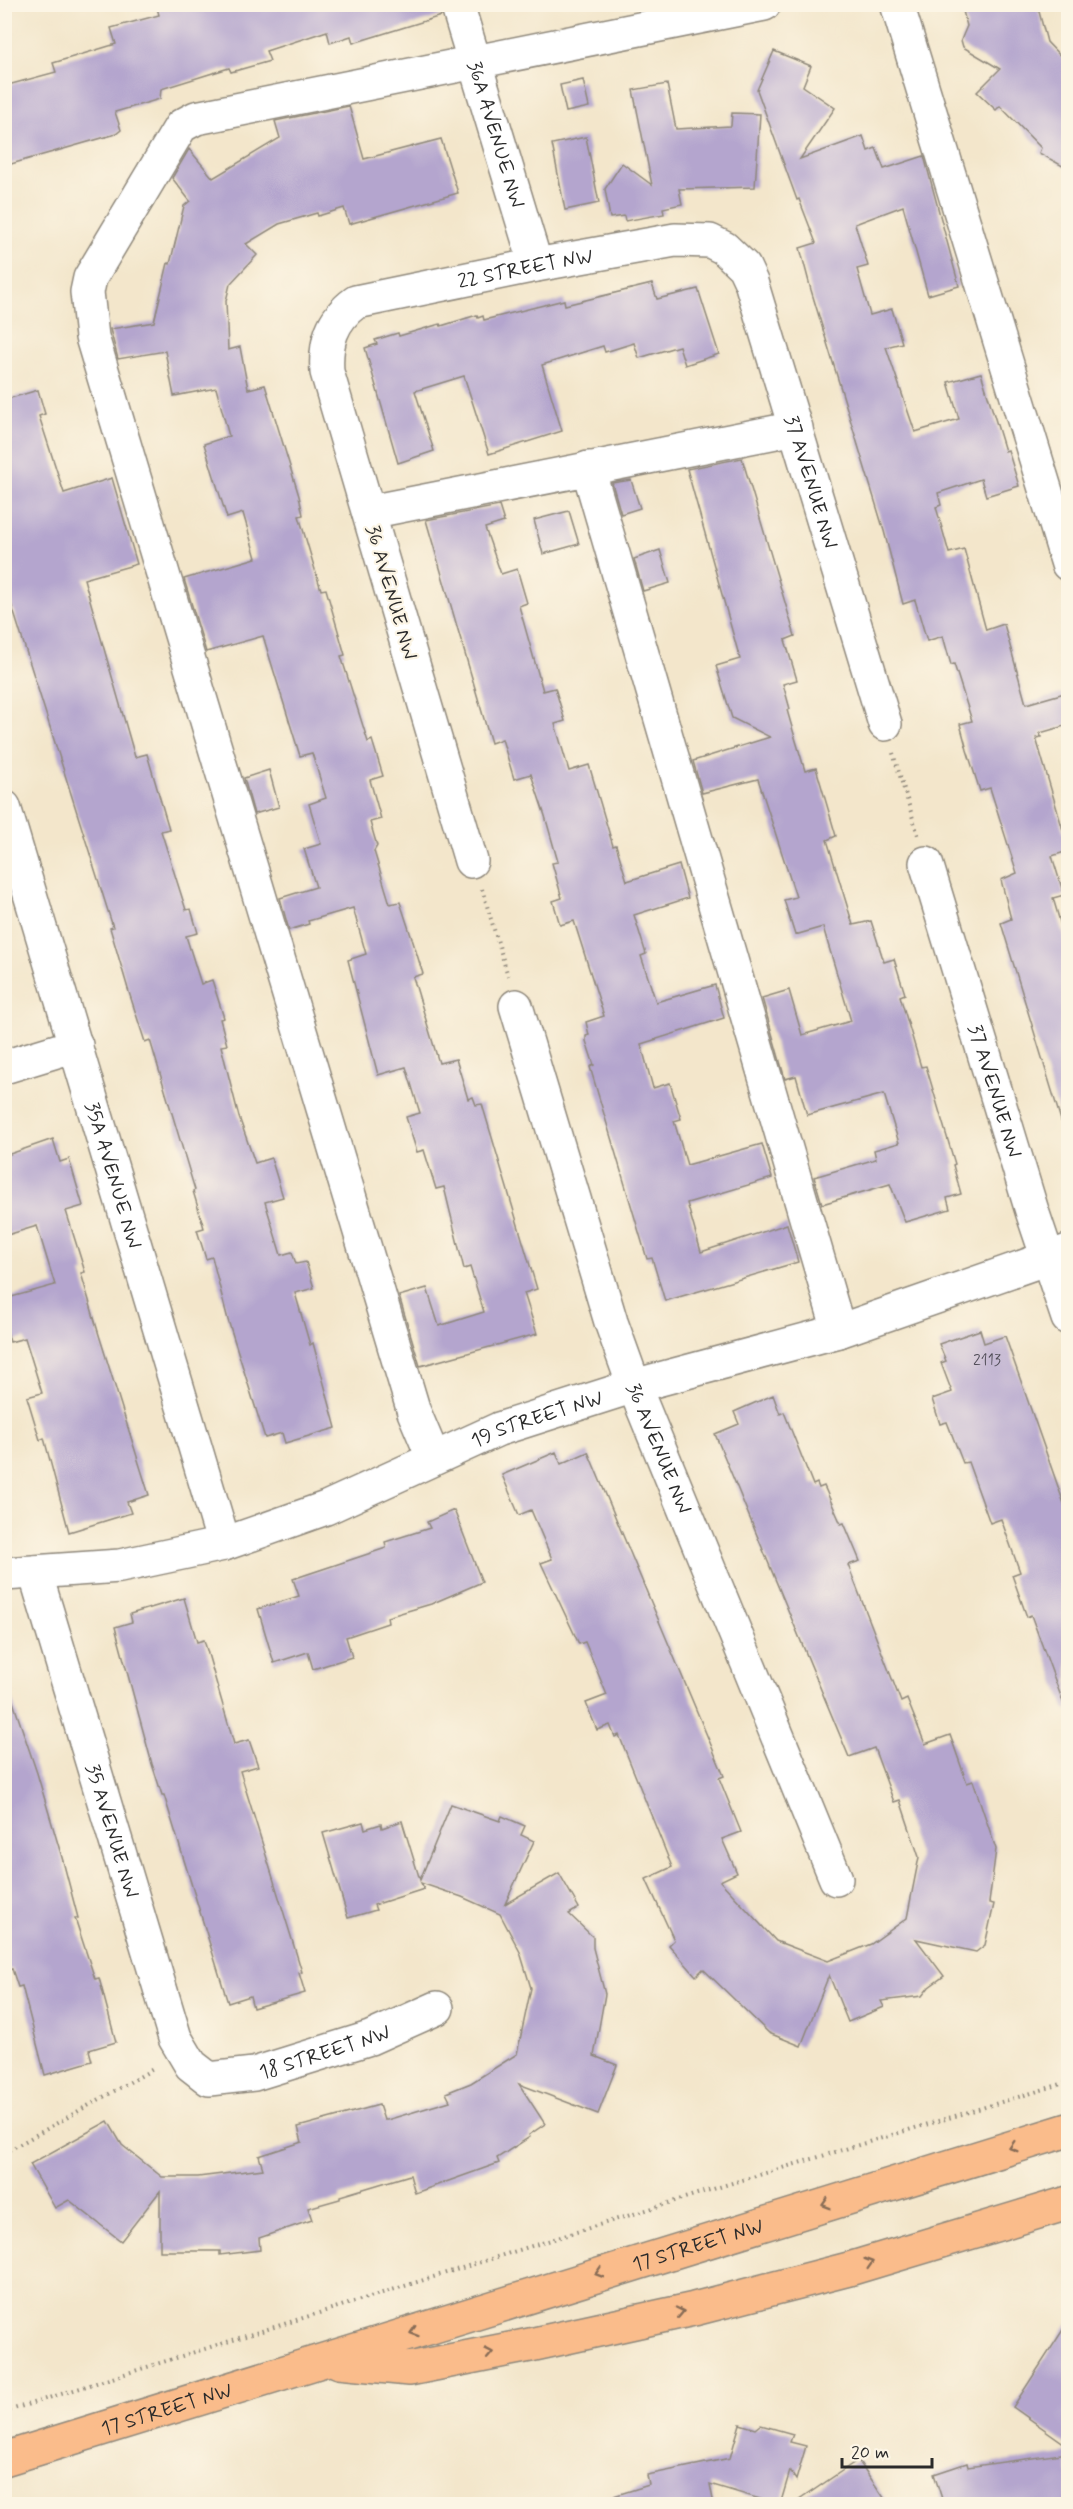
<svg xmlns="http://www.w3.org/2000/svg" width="1073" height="2509" font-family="Mynerve,sans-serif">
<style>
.building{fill:#b4a5ce}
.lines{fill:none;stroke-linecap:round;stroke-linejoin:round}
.minor-casing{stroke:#8f887b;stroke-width:36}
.major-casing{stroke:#8f887b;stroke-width:36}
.path{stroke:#8f887b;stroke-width:4;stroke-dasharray:1.5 4.5;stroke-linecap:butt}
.minor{stroke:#fff;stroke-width:33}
.major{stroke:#fabc8b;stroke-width:33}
.oneway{stroke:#886c56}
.labels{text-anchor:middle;stroke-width:4.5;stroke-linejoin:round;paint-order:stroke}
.number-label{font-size:16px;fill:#4d4a54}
.street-label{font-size:20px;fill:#2b2b2b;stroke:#fcf5e5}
</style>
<rect width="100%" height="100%" fill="#fcf5e5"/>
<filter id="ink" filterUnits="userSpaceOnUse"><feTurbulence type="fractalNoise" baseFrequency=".0167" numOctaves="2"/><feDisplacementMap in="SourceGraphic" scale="12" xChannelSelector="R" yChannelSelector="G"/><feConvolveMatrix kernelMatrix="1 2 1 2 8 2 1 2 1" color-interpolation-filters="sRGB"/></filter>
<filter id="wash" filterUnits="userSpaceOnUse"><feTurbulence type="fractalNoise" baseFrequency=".008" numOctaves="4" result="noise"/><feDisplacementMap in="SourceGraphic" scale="24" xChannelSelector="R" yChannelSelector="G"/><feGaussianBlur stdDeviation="1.35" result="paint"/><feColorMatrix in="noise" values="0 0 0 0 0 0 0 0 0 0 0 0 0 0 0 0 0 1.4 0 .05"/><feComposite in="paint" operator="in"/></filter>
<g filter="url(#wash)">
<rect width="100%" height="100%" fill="#f3e6cb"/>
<g id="blocks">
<g class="building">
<path d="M156,4H439L441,16L353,43L351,36L330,43L327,31L266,51L270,61L231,72L229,68L161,89L160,99L115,112L121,130L116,134L4,166V86L56,72L53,63L116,44L111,28L159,15Z"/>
<path d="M986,4H1037L1047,42L1068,64V169L1039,153L1041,148L1000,106L996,110L977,92L1000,69L963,47L961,40L967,26L963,11Z"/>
<path d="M774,51L811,66L803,86L835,108L800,159L863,136L868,151L876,148L884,169L924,156L959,286L928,295L903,206L855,224L868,266L857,269L870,315L892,309L902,343L886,347L915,432L959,419L948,382L981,373L1005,451L1008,450L1019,486L986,496L981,479L938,493L941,505L936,507L949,553L964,549L986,630L1004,624L1026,704L1068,692V725L1040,733L1041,737L1036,738L1068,847V851L1052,856L1064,895L1053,898L1068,949V1126L1063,1127L1001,923L1011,919L1001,880L1017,873L990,788L980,791L967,750L960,724L972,721L954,664L951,665L943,636L927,641L915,600L903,604L884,531L811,290L800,248L816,243L799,199L797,200L757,90Z"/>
<path d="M583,80L589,107L566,112L560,85Z"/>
<path d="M667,84L676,129L731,126L732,113L760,114L755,187L679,189L682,204L663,208L664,214L625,221L624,216L610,218L605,189L622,163L652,185L633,90Z"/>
<path d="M349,106L364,159L441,139L458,193L349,224L344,208L318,216L317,213L279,224L246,244L257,255L230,284L226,301L228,350L240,347L248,389L265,385L299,496L303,515L299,516L321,590L326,589L345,655L341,656L368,742L372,740L383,776L370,780L381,819L370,822L377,846L374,851L390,904L400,902L415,948L423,974L413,977L439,1063L456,1059L468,1099L473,1097L476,1105L482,1104L537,1289L524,1293L537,1334L420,1366L399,1296L427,1288L439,1326L484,1312L470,1267L464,1269L444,1187L436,1189L424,1150L417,1152L406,1117L420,1113L406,1067L378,1075L348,960L366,954L353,908L308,921L309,924L289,930L280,898L316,887L304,849L321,844L309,804L326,798L312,753L300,756L263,636L206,652L184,579L256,558L243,513L227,518L204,444L229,436L216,388L174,396L165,351L118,359L110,329L154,322L168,263L170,264L184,206L190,201L172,178L189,149L213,178L280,138L275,121Z"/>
<path d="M586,137L599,203L565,210L552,144Z"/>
<path d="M652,284L657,299L698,289L719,354L685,365L679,346L639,358L634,343L605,352L603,346L542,365L562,431L489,454L464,376L415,391L434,451L398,463L365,348L377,344L375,340L398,333L399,336L440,324L441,326L477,315L478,318L483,316L484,320L564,300L565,305Z"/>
<path d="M38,390L45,414L39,416L64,493L112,478L137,564L84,579L135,757L147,754L169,829L161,831L186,910L191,909L198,933L186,936L201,984L212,980L224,1018L220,1019L227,1045L221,1046L239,1117L255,1163L271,1158L283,1197L265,1202L281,1255L292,1252L296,1264L306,1262L314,1288L295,1293L310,1345L313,1343L336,1428L285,1443L282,1433L265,1438L228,1320L212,1257L206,1259L197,1230L204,1228L193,1191L195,1190L150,1040L145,1042L128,989L110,928L113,927L4,581V400Z"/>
<path d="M742,458L795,636L785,640L797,680L783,684L790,709L787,710L791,724L805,771L816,768L836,836L827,840L853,925L871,921L884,962L894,959L905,994L900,996L921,1067L926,1066L955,1164L953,1165L961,1194L947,1198L950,1209L905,1222L890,1184L822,1204L814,1177L876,1159L874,1150L899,1143L884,1094L807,1115L796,1076L785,1079L762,998L789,990L802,1035L851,1021L823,927L795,935L784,900L796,897L758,779L702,793L693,761L770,737L732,718L716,666L740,659L687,469Z"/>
<path d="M631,480L640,508L621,514L612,483Z"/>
<path d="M499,506L504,522L485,528L501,574L517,569L527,603L519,606L543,691L555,688L565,721L555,724L569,771L589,765L613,846L616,845L627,881L679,865L688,898L634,915L646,954L641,956L656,1002L715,985L724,1018L641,1044L653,1088L670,1083L681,1119L674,1121L687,1165L762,1144L772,1178L687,1203L701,1252L787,1224L798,1262L665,1301L652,1258L647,1259L590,1067L594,1065L586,1041V1036L589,1035L586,1022L604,1016L574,921L560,925L553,901L562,898L552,863L558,862L545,816L531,774L514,779L502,739L491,743L426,520Z"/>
<path d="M569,511L579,544L543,554L534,520Z"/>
<path d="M660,550L670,583L643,591L634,559Z"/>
<path d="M269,770L279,807L254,814L244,778Z"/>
<path d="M53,1139L60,1162L69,1159L83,1206L66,1211L85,1272L81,1273L99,1335L149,1495L127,1502L131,1513L69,1532L44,1438L40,1440L27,1397L42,1393L25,1338L10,1342L4,1322V1299L55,1285L37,1226L4,1236V1156Z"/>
<path d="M980,1330L984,1343L1005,1336L1068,1515V1590L1065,1591L1068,1602V1709L1066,1710L1031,1615L1027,1617L1012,1575L1020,1572L1001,1519L990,1523L968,1462L963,1463L947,1422L940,1424L932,1399L952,1392L941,1363L946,1361L939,1344Z"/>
<path d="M773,1395L780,1414L784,1412L813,1485L817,1483L819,1488L824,1486L841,1524L844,1523L860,1561L848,1565L901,1702L907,1699L925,1744L950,1735L967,1783L973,1781L996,1849L989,1903L994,1904L985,1945L976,1952L916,1939L944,1976L929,1987L922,1996L881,2001L884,2007L848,2022L829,1975L801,2046L769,2033L703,1969L696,1976L669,1945L674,1940L646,1879L672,1867L619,1735L615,1737L610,1725L597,1730L586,1703L607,1695L585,1642L579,1644L541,1563L552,1559L531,1510L519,1515L502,1475L556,1452L561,1464L588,1452L724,1776L719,1778L741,1832L722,1839L737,1873L720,1881L776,1941L828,1961L871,1944L907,1918L919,1857L900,1800L894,1802L874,1748L849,1757L715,1434L739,1424L734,1412Z"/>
<path d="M454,1510L482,1582L431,1604L387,1617L388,1623L346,1637L352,1657L313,1669L308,1652L274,1663L258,1609L299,1596L293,1579L386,1548L385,1542L430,1528L427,1522Z"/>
<path d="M184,1598L197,1642L204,1640L234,1744L249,1740L258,1766L240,1771L302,1972L299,1973L305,1993L253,2008L250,1996L228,2003L164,1795H162L152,1764L115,1627L132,1622L130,1614Z"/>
<path d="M4,1690H9L37,1773L63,1861L78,1918H75L95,1979L99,1978L116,2042L89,2050L92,2061L45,2075L22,1986L18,1987L12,1969L4,1971Z"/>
<path d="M451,1804L500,1821L502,1816L525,1826L521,1835L534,1841L505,1904L559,1873L579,1908L569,1914L593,1937V1948L605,1994L594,2056L617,2065L598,2114L519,2084L545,2124L529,2135L530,2137L497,2158L499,2163L415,2193L410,2175L340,2196V2199L308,2208L312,2220L259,2238L260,2250L220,2255V2251H160V2191L121,2241L69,2200L55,2208L30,2164L108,2121L122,2145L162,2177H198L263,2169L259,2156L302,2142L298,2127L379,2105L384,2120H387L450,2101L446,2093L471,2083L517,2054L531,1988L520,1952L500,1914L462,1897L421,1883L424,1889L374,1905L376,1910L348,1918L323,1833L363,1822L365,1829L381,1824L382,1828L402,1821L420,1880Z"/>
<path d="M1068,2322V2446L1013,2407Z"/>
<path d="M740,2424L756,2429L761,2425L793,2434L790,2442L806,2446L796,2480L790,2471L780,2505L710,2484L714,2505H605L604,2499L649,2485L647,2475L730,2458Z"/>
<path d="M1068,2453V2505H944L934,2474L967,2463L968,2467Z"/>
<path d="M858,2460L889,2505H792Z"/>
</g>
</g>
</g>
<g filter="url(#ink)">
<use href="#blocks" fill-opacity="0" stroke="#8f887b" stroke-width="1.5"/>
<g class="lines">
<defs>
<g id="minor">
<path id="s1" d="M457,4L536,265"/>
<path d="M897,4L1068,564"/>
<path d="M588,468L839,1331"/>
<path d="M369,512L796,428"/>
<path id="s2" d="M4,807L224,1544"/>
<path id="s3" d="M471,861L327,372C325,343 331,320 356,302L536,265L675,240L710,241L724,248L744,267L751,282L885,724"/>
<path id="s4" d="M926,863L1032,1211L1068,1318"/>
<path id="s5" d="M516,1006L611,1322L634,1386L836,1879"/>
<path d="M4,1067L76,1045"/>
<path d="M433,1457L414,1412L92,337L87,292L90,278L181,126L196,118L764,4"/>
<path id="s6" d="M35,1572L175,2038L191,2065L209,2079L254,2074L370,2038L437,2008"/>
<path id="s7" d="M4,1574L120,1566L224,1544L326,1508L499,1429L634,1386L839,1331L1068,1251"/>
</g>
<g id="major">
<path d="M339,2362L409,2369L530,2345L694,2309L849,2269L1068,2203"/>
<path id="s8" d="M4,2459L1068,2130"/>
</g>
</defs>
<use href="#minor" class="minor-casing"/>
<use href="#major" class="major-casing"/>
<g class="path">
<path d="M893,753L918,835"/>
<path d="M482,889L508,976"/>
<path d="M4,2153L155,2068"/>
<path d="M4,2412L729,2184L1068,2082"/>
</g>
<use href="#minor" class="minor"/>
<use href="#major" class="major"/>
</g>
<defs><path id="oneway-chevron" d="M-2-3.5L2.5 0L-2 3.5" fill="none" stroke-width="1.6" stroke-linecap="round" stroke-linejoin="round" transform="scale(1.5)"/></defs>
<g class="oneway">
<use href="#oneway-chevron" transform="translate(1013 2147) rotate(163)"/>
<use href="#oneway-chevron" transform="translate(826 2204) rotate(163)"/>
<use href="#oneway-chevron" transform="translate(869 2263) rotate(-17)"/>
<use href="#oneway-chevron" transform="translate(599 2273) rotate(163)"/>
<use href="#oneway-chevron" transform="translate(680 2312) rotate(-12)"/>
<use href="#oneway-chevron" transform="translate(414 2332) rotate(162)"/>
<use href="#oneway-chevron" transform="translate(489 2353) rotate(-11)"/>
</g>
</g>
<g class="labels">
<g class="number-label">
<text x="987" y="1365">2113</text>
</g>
<g class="street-label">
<text dy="7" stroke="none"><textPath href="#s1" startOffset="136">36A AVENUE NW</textPath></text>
<text dy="7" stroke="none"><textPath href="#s3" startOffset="762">22 STREET NW</textPath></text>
<text dy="7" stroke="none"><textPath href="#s3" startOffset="1218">37 AVENUE NW</textPath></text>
<text transform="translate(392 592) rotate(74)" y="7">36 AVENUE NW</text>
<text dy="7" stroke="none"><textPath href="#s4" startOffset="238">37 AVENUE NW</textPath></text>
<text dy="7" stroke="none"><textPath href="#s2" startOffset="384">35A AVENUE NW</textPath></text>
<text dy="7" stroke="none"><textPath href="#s7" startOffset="560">19 STREET NW</textPath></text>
<text dy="7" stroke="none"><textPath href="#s5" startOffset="465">36 AVENUE NW</textPath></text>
<text dy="7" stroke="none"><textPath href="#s6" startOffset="270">35 AVENUE NW</textPath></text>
<text dy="7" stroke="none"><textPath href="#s6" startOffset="660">18 STREET NW</textPath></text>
<text dy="7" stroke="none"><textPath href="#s8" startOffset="726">17 STREET NW</textPath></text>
<text dy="7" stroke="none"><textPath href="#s8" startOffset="170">17 STREET NW</textPath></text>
</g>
</g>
<rect width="1073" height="2509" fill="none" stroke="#fcf5e5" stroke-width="24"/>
<path d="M842 2458v9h90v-9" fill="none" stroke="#2b2b2b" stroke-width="3"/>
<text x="851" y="2458" font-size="18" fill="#2b2b2b" stroke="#fcf5e5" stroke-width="4.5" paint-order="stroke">20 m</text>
</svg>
